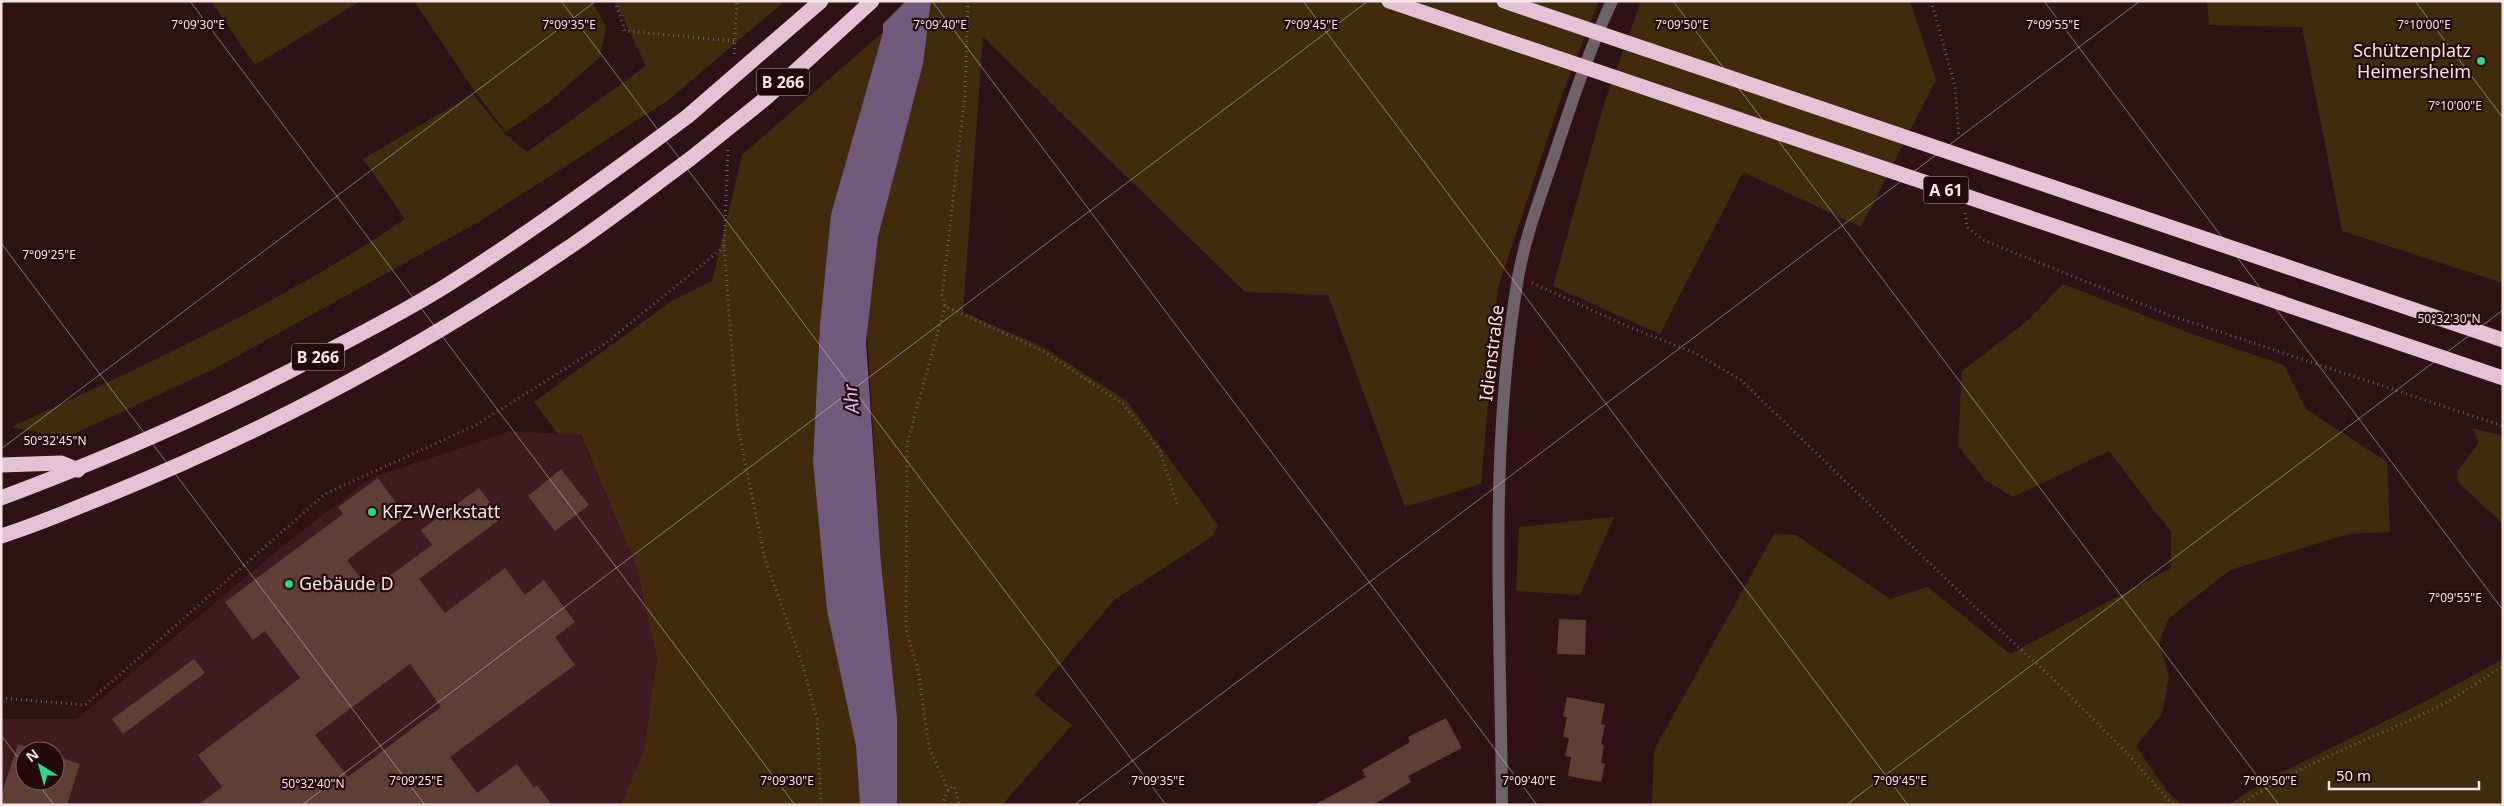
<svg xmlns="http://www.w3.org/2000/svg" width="2504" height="806" font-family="'Noto Sans',sans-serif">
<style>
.built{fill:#3e1b20;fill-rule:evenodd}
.green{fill:#422b0d}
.water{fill:#71597c}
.pier{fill:#2f1216}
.building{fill:#5e3f34;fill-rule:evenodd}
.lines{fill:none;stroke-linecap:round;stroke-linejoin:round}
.path{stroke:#785e61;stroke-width:3;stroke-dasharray:1 4;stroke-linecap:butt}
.minor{stroke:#6f6168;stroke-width:12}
.highway{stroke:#e4c1d4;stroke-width:15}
.highway-bridge{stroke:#e4c1d4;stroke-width:15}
.ticks{fill:none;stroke:#f9e4e5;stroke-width:1;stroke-opacity:0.45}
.poi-dot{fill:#2ed883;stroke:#25090d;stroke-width:2}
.labels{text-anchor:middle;stroke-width:4.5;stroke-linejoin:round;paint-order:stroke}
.shield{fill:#25090d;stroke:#b9a2a4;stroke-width:1}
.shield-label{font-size:16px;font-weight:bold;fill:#f9e4e5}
.poi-label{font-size:18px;fill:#f9e4e5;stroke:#25090d;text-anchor:start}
.street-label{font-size:18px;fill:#f9e4e5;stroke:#25090d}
.water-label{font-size:19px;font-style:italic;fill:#e1b8f2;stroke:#25090d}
.ticks-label{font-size:12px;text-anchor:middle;fill:#f9e4e5;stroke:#25090d;stroke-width:4.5;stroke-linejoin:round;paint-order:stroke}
</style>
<rect width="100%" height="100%" fill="#2f1216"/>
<path class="built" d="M511,431L580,435L636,566L657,657L646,748L621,805H1V719H77L280,548L371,478ZM25,751H55V781H25Z"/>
<g class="green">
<path d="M211,1H361L255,65Z"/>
<path d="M414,1H592L606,27L600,57L549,102L506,132L474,90Z"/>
<path d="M615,1H785L667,101L480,221L214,369L65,438L11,427C145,365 282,303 405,219L363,159L473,94L506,135L527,152L646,66Z"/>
<path d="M931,1H1599L1562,95L1498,288L1481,484L1405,507L1328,295L1245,292L983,37L963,312L1043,347L1127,401L1218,525L1212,537L1114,600L1034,695L1072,725L1002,805H897V716L881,563L867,332L878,237L923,64Z"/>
<path d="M1641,1H1910L1936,80L1861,227L1743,172L1660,334L1553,286L1604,104Z"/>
<path d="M2207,1H2503V283L2342,231L2302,27L2209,25Z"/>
<path d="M883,32L831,214L820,325L813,461L827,611L856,746L860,805H621L644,751L657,657L636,566L581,435L558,434L534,402L670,302L712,281L742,155Z"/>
<path d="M2063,284L2192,334L2284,365L2306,409L2387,462L2390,532L2349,534L2230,570L2169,618L2159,642L2169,677L2162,714L2136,746L2166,790L2182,805H1652L1654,750L1774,534L1796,535L1890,599L1928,587L2010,654L2171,568V532L2109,451L2013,497L1985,480L1958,446L1962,371L2026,322Z"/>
<path d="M2472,428L2503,436V524L2458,482L2457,472L2479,442Z"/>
<path d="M1614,517L1580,595L1516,591L1519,527Z"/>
<path d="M2503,659V805H2228L2268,779L2426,701Z"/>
</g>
<path class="water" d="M883,1H931L923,64L878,237L866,342L881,563L897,717V805H860L856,746L827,611L813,461L820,325L831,214L883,32Z"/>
<path class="pier" d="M881,1H906L880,27Z"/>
<g class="building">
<path d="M561,469L589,505L555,531L528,496Z"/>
<path d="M378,478L406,517L347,560L370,590L432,545L421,530L479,488L502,518L419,579L445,613L505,568L525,595L544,580L575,622L555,637L575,665L450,757L477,793L517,764L534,788L537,785L552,805H198L222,787L198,755L300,678L265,631L253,640L225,602L343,514L338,507ZM410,664L441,707L348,777L315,735Z"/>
<path d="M1559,619L1586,620L1585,655L1557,654Z"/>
<path d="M194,659L205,673L123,734L112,719Z"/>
<path d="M1567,697L1605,704L1601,724L1605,725L1601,744L1604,745L1601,763L1605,764L1601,782L1568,776L1571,757L1565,756L1569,738L1563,737L1567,717H1563Z"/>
<path d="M1446,718L1462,748L1408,776L1411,782L1373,805H1314L1366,777L1362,770L1410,742L1408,737Z"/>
<path d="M18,744L40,751H25V781H55V756L80,764L67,805H1V796Z"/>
</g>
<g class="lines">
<g class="path">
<path d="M615,1L625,31L735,41"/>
<path d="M968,1L965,94L942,295L945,306L1043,351L1123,404L1160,451L1178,507"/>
<path d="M1931,1L1955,86L1959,137"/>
<path d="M734,54L737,1"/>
<path d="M728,150L724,247L738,428L765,559L803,666L817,719L821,805"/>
<path d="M1965,213L1967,227L1983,240L2169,315L2503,426"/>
<path d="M1532,283L1627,326L1697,354L1741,380L1979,611L2051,677L2126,752L2173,805"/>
<path d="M945,306L907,444L906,630L918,669L929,747L948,790"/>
<path d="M1,698L85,705L325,494L476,425L606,343L724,247"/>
<path d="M942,805L948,790L954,786L960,805"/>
<path d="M2240,805C2303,761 2378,738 2445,703C2465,692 2484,678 2503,666"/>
</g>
<path class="minor" d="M1502,805C1501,627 1488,455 1518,278C1525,237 1540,198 1553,159C1571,105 1588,52 1612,1"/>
<g class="highway">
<path d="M1,465L61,463L78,470"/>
<path d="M1,498C114,456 224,407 330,350C372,328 415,306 455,280C535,229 612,173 688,116"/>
<path d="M1,536C37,525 73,509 108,495C268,430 423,347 565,250C608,221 649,189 690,159"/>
</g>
<g class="highway-bridge">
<path d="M1389,1L2503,378"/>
<path d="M1504,1L2503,340"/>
<path d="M688,116L821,1"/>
<path d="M690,159L766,98L872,1"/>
</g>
</g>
<path class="ticks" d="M190,1L795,805M561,1L1166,805M932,1L1537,805M1303,1L1908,805M1673,1L2279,805M2044,1L2503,610M2415,1L2503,118M1,243L425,805M1,449L596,1M1,735L25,767M36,781L54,805M302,805L1368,1M1074,805L2140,1M1846,805L2503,310"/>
<g class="poi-dot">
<circle cx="2481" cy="61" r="5"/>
<circle cx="372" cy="512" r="5"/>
<circle cx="289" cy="584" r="5"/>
</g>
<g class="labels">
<g class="shield">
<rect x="757" y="68.5" width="52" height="27" rx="4"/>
<rect x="1923.5" y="176.5" width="45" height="27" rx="4"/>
<rect x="292" y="343.5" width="52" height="27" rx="4"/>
</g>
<g class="shield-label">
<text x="783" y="88">B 266</text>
<text x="1946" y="196">A 61</text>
<text x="318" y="363">B 266</text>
</g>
<g class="poi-label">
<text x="2471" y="57" text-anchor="end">Schützenplatz<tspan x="2471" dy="21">Heimersheim</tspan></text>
<text x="382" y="518">KFZ-Werkstatt</text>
<text x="299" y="590">Gebäude D</text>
</g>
<g class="street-label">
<text transform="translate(1492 353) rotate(-83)" y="6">Idienstraße</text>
</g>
<g class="water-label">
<text transform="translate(851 399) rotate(-95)" y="7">Ahr</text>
</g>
</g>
<g class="ticks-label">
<text x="198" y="29">7°09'30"E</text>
<text x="569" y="29">7°09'35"E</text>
<text x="940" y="29">7°09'40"E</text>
<text x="1311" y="29">7°09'45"E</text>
<text x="1682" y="29">7°09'50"E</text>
<text x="2053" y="29">7°09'55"E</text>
<text x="2424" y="29">7°10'00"E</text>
<text x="2455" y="110">7°10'00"E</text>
<text x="49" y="259">7°09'25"E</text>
<text x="2449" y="323">50°32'30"N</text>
<text x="55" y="445">50°32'45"N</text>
<text x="2455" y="602">7°09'55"E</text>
<text x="416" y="785">7°09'25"E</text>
<text x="787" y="785">7°09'30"E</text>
<text x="1158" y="785">7°09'35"E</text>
<text x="1529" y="785">7°09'40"E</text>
<text x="1900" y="785">7°09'45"E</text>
<text x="2270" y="785">7°09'50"E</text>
<text x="313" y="788">50°32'40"N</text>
</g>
<rect width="2504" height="806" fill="none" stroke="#f9e4e5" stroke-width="5"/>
<g transform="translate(40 766) rotate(323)"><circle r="24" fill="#25090d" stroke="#7a6163"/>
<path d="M0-4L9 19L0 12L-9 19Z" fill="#2ed883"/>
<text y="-8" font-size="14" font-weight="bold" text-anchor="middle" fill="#f9e4e5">N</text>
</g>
<path d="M2329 781v8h150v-8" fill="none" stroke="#f9e4e5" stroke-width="2.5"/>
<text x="2336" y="781" font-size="15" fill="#f9e4e5" stroke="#25090d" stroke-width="4" paint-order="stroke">50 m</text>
</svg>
